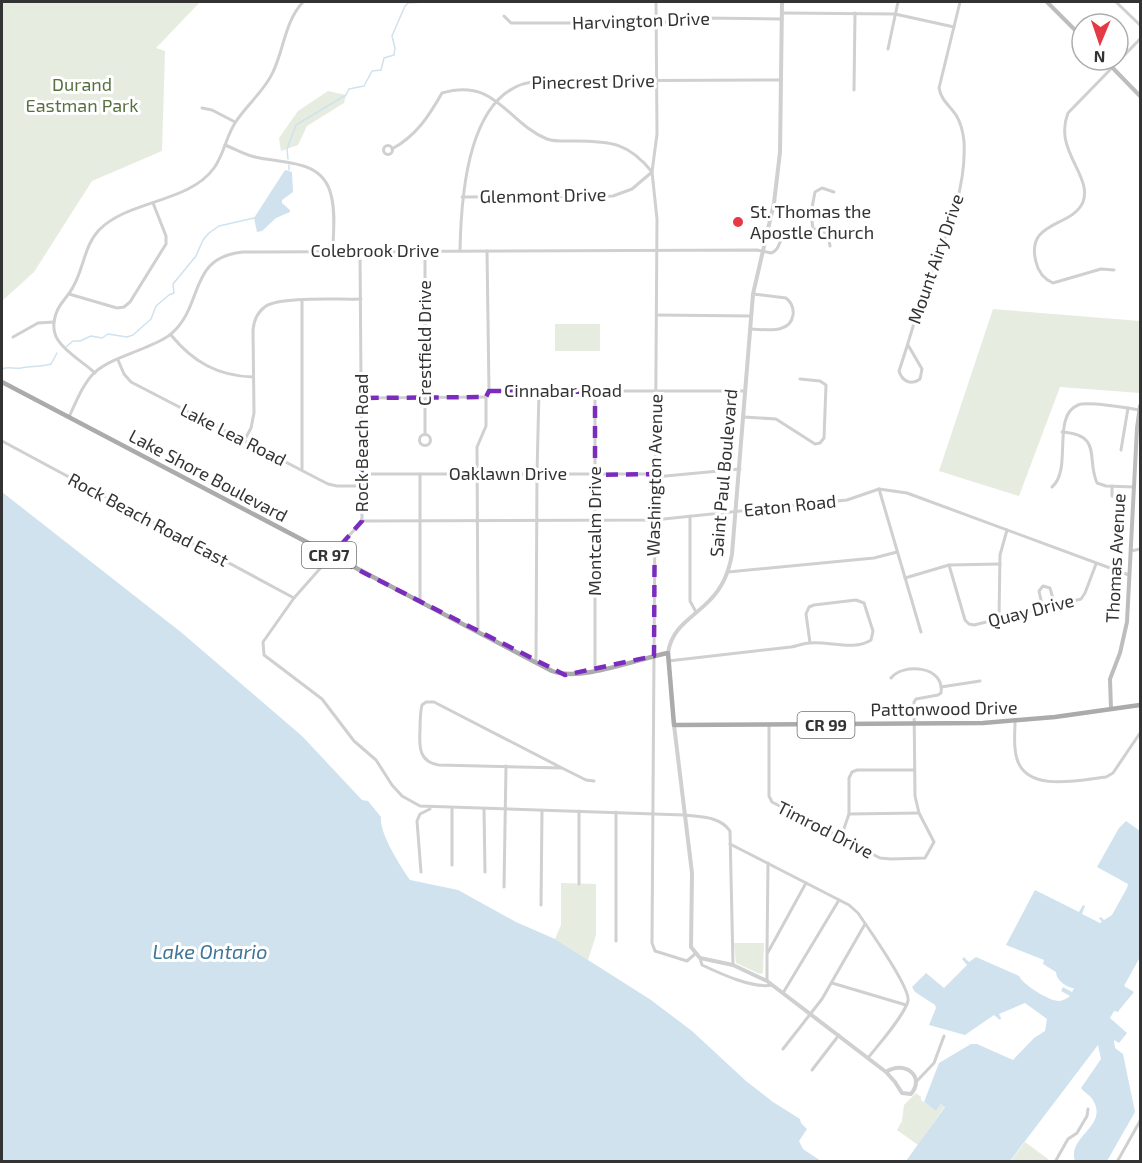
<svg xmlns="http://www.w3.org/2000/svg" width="1142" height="1163" font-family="'Exo 2',sans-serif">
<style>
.green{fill:#e6ecdf}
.water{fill:#cfe2ee}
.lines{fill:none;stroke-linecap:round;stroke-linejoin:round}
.stream{stroke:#cfe2ee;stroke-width:1.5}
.minor{stroke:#d0d0d0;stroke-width:3}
.tertiary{stroke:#d0d0d0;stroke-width:4}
.secondary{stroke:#bdbdbd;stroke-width:4}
.primary{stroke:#ababab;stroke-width:4.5}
.marked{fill:none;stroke:#7b2cbf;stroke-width:4.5;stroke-dasharray:12 8;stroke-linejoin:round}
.poi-dot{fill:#e63946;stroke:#fff;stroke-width:2}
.labels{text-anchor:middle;stroke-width:6;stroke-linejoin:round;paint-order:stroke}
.shield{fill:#fff;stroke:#707070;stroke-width:1.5}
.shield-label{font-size:16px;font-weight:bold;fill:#333}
.street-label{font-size:18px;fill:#333;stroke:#fff}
.park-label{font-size:18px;fill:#56703f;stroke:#fff}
.poi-label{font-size:18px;fill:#333;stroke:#fff;text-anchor:start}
.water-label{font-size:20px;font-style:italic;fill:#3f7597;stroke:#fff}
</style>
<rect width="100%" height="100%" fill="#fff"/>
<g class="green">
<path d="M2,2H200L156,48L165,51L162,151L92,181L34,272L2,301Z"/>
<path d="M328,91L346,95L344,103L307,126L298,145L281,151L279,138L298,111Z"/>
<path d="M993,309L1140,321V393L1060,387L1019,496L939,471Z"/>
<rect x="555" y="324" width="45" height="27"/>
<path d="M561,883L596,884V935L588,960L555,939L561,925Z"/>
<path d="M734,943H764L763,973L760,974L736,963Z"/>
<path d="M916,1093L921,1097V1100L936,1111L941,1104L945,1106L918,1145L897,1130L902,1121L904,1105Z"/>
<path d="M1025,1142L1048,1159V1162H1010Z"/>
</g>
<g class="water">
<path d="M285,170L292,172L293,192L282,200V203L290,210V212L276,218L262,231L257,232L254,218Z"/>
<path d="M2,492L182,633L302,736L362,800L368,801L381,817C379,833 401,867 410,880L458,890L516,922L555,939L651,1000L692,1031L746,1081L773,1102L800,1119L801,1123L807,1129L799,1141L803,1149L821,1161H2Z"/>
<path d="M1126,821L1140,831V957L1124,986L1134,992L1120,1009L1118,1012L1114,1011L1110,1018L1127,1033L1119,1043L1114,1040L1115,1048L1123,1054L1135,1112L1107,1161H1075C1067,1137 1107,1127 1094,1102C1091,1095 1084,1093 1081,1088L1101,1059L1098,1045L1010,1161H906L945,1107L941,1104L936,1111L924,1102L939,1063L971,1044H977L1013,1060L1034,1038L1045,1031L1047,1019L1025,1003L999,1014L1001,1018L1000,1020L994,1015L965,1035L929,1025L936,1008L935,1005L915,992L912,987L926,973L944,988L967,965L962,959L964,957L969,962L976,957L1019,976C1022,984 1049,1001 1059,1001C1062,1001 1068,998 1070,996L1061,991L1063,987L1072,992L1074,988C1067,988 1056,980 1056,972L1043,964L1044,960L1006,945L1035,890L1079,912L1083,905L1085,906L1082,914L1100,923L1102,922L1099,918L1101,917L1104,920L1112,915L1127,888L1128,884L1097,867L1119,828Z"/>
</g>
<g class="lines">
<g class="stream">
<path d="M288,159L287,149L296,125L346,95L349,89L364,86L372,71L381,70L384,58L394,55L395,48L392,36L405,6L408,3L424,2"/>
<path d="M289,165V170"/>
<path d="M66,347L73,341H80L91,336L102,338L108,334L127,337L133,335L151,319L156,306L169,295L174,293L173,284L196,256L203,240L209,233L219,226L254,218"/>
<path d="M2,369C8,366 14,369 21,368C31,366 41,367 51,364L57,353"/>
</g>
<g class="minor">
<path d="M656,2L657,134L652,172L657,219L652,943L655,951L687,961L695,954"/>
<path d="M1116,2L1140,25"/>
<path d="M782,13L895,14L954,27"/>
<path d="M504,16L511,23H656L704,18L782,19"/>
<path d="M888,49L898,2"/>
<path d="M854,90L855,13"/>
<path d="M202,108L212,110L235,122"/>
<path d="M225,145C235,149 245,155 255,157C284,164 323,159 331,195C336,213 333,233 333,251"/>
<circle cx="388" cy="150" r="4.5"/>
<path d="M392,149C416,136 429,116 442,93C496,77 506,122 547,139C556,142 566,141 575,141C611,141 629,143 652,172L632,189L613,196L462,197"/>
<path d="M813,229L811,213L815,192L822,188L834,192"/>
<path d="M360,250L362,521L294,598L263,642L264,655L322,699L354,741L376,760L392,785L402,796L420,806L684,815C700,817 720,816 730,831L733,965"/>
<path d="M460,251C461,197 467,84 540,81L781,80"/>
<path d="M1114,270L1101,269L1053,283C1044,279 1038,271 1036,262C1025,220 1072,228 1083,202C1093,176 1053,150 1068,113L1140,39"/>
<path d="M69,294L117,308L124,307L130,302L166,244V236L153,203"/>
<path d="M302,300V469"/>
<path d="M657,315L751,316"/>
<path d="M750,329C764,329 790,335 793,315C794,307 791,302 786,298L753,294"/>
<path d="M171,335C193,362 218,376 253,377"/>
<path d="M13,337L38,323L54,322"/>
<path d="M908,345L922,369L920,379C911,386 902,381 899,371C908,345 915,318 924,292C942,243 967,195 964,141C963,132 961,123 956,115C950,106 941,100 939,88L960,2"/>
<path d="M118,360L124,374L131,382L328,484L337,486H362"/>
<path d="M95,373C75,354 42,343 58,309C62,301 69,295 73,287C84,268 84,246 99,230C128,200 189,203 214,168C224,154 226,137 235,123C246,105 264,92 273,72C284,49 285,21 303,2"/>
<path d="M489,391H745"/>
<path d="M595,392V671"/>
<path d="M362,398L486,397"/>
<path d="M69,417C76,402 83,384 94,373C107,361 128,355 144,348C153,344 165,340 172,333C204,305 188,257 243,252L757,250L771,253C781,250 778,239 786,233L817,229L828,234L830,246"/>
<path d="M744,417L776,419L815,444L820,443L824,438L826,385L820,381L800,379"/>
<path d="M1062,432C1103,435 1086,458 1097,483L1106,486L1134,487"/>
<path d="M425,434V251"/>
<circle cx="425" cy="440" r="5.5"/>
<path d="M2,441L294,598"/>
<path d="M244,441L251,428L254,413L253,330C254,320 257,312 266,306C282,296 341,300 361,299"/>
<path d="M1121,450L1128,408"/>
<path d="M363,474H655"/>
<path d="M655,477L740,469"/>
<path d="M1052,487C1073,469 1051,416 1078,405C1088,401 1127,408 1139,410"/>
<path d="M879,489L921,632"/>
<path d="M1112,496V486"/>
<path d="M690,516V601L696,612"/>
<path d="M363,521L654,520L847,500L879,489L907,493L1129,575"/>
<path d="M1131,551L1140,549"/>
<path d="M949,565L965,620L969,624L974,625L1081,599L1085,593L1096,564"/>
<path d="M728,572L874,558L897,552"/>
<path d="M905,578L949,565L1000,564"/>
<path d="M420,601V474"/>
<path d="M1043,609L1039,591L1043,586L1050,588L1055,606"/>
<path d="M999,619L1000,555L1007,530"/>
<path d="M478,632L477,447L486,426V397L489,391L487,251"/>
<path d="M668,661L791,647C797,646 804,643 810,643C829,641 855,651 871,640L873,631L864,603L856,600L814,605L809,607L806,614L810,643"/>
<path d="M536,662L537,474L539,391"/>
<path d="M941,687L980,681"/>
<path d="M1015,722C1015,734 1013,747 1017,759C1027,793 1080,780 1106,777L1113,773L1140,733"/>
<path d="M769,725V796L772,802L880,858L891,859L925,858L934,842L919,813L915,796L914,702L916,699L938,695L941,693C945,665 902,663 891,678"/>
<path d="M562,768L434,702H426L422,705C420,713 420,722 420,730C419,747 419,762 439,765L562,768L586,780L594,781"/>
<path d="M484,809L485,872"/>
<path d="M579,811V884"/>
<path d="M849,814L919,813"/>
<path d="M841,837L849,814V778L852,772L857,770H914"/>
<path d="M730,844L849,905L858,913C868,928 911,988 908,1001C904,1016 878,1045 868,1058"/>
<path d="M452,865V809"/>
<path d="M421,872L417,821L420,814L430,809"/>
<path d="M504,887L506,766"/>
<path d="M541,905L542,811"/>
<path d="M616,941V812"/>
<path d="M767,952L768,863"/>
<path d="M700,958L702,965C719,973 753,989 772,985"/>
<path d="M767,981V954L806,883"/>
<path d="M832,983L906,1005"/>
<path d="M783,993L839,900"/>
<path d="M783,1049L822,999L865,924"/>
<path d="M812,1070L839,1035"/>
<path d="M916,1082L934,1063L944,1036"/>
<path d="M1055,1162L1068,1139L1077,1133L1087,1116L1088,1109"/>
<path d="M1117,1162L1140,1121"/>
</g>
<g class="tertiary">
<path d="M668,653C672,626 693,618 710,600C723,587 729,572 732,554L753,294L774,203L780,152L782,2"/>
<path d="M674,725L692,873L691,947L700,958L733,965L767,981L886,1072L895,1082L902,1093L911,1094C926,1076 904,1060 886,1072"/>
</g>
<g class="secondary">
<path d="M1047,2L1082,37"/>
<path d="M1105,60L1140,96"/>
<path d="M1111,709L1110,679L1120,653L1127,622L1137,428L1140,406"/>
</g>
<path class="primary" d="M2,382L552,671C580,682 637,659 668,653L674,725L983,723L1055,717L1140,705"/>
</g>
<path class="marked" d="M489,391L595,392V475L655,474L654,656L565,675L331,556L362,521L361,398L486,397Z"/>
<circle class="poi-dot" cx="738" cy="222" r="6"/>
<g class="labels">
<g class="shield">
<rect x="302" y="542" width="54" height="26" rx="4.5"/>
<rect x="797.5" y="712" width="57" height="26" rx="4.5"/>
</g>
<g class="shield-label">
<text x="329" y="561">CR 97</text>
<text x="826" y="731">CR 99</text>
</g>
<g class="street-label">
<text transform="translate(641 21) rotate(-2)" y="6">Harvington Drive</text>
<text transform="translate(593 82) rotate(-1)" y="6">Pinecrest Drive</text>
<text transform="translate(543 196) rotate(-1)" y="6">Glenmont Drive</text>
<text x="375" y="257">Colebrook Drive</text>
<text transform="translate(936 259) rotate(-71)" y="6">Mount Airy Drive</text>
<text transform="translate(425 343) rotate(-90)" y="6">Crestfield Drive</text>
<text x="563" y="397">Cinnabar Road</text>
<text transform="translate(233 435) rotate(27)" y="6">Lake Lea Road</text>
<text transform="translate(362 443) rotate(-90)" y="6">Rock Beach Road</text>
<text transform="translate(724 473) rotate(-85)" y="6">Saint Paul Boulevard</text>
<text x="508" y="480">Oaklawn Drive</text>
<text transform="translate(655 475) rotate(-89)" y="6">Washington Avenue</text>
<text transform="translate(208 476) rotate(28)" y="6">Lake Shore Boulevard</text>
<text transform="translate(790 506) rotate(-6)" y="6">Eaton Road</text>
<text transform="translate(148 520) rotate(28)" y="6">Rock Beach Road East</text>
<text transform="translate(595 531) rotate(-90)" y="6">Montcalm Drive</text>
<text transform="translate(1116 558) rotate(-87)" y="6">Thomas Avenue</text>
<text transform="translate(1031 611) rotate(-14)" y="6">Quay Drive</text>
<text transform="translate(944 709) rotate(-1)" y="6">Pattonwood Drive</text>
<text transform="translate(825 830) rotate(27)" y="6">Timrod Drive</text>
</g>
<g class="park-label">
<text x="82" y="91">Durand<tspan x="82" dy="21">Eastman Park</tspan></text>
</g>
<g class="poi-label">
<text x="750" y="218">St. Thomas the<tspan x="750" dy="21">Apostle Church</tspan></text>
</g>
<g class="water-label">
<text x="210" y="959">Lake Ontario</text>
</g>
</g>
<rect width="1142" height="1163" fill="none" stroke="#333333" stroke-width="6"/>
<g transform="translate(1100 42) rotate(182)"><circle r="28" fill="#ffffff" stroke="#adadad" stroke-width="1.5"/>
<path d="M0-4.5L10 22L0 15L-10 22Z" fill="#e63946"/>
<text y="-9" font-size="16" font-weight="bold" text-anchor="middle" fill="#333333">N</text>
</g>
</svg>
